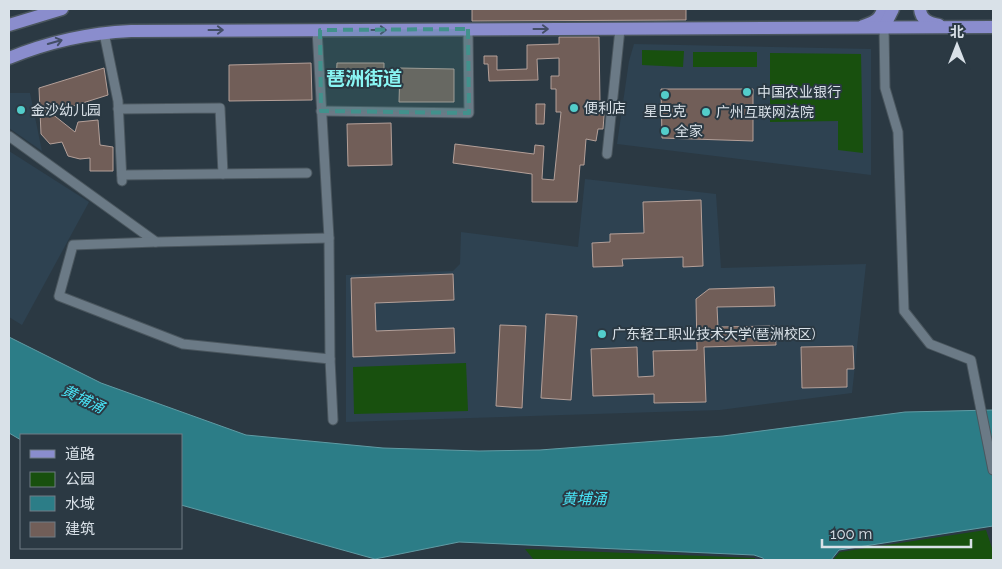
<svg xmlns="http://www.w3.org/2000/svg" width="1002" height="569" font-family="Raleway,'Noto Sans SC',sans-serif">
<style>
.built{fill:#2e4251}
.green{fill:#18500e}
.water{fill:#2c7d87;stroke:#609ba4}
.building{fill:#715e58;stroke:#b4a099}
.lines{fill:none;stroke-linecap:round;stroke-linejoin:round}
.street-casing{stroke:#4a565e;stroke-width:11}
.primary-casing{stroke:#4a565e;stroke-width:15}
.street{stroke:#6b7a86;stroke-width:9}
.primary{stroke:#8a8dcd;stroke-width:12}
.oneway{stroke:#434e66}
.marked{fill:#42918c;fill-opacity:0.2;stroke:#42918c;stroke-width:4;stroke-dasharray:10 6;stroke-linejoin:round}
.poi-dot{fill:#53cdcb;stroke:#2b3943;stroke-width:2}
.labels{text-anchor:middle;stroke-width:4;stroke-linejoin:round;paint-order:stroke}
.poi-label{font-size:14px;fill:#d9e1e8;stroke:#2b3943;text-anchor:start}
.water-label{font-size:15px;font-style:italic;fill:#48e3f5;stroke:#2b3943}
.district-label{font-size:19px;font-weight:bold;fill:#89f5f3;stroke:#2b3943}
</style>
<rect width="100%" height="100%" fill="#2b3943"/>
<g class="built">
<path d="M634,44L871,49V175L617,144L629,61Z"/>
<path d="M9,93H30L42,151L9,128Z"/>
<path d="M9,151L89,202L22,325L9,317Z"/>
<path d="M585,179L716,194L721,268L866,264L852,393L720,410L346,422V275L453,271L460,264L461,232L578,247Z"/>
</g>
<g class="green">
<path d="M642,50L684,51L683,67L642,65Z"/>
<rect x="693" y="52" width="64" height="15"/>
<path d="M770,53L861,54L863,153L838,150V121L770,122Z"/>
<path d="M466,363L468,411L354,414L353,367Z"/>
<path d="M986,530L993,551V560H833L840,552Z"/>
<path d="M525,549L755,558V560H534Z"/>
</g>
<path class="water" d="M9,337L101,383L246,435L383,448L479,451L540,450L723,436L905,412L993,410V526L839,550L831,560H764L763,558L754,555L459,542L375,559L181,505V435H21V440L9,433Z"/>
<g class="building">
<path d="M472,9H686V20L472,21Z"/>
<path d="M559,37H599L600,103H605L603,129H598L596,141L586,139L584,165H580L577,202H532V174L453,163L455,144L534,154L535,145L544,146L542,179L554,180L561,112H556V89H551V76H559V58L537,59L538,80L489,81L488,64H484V56H497V70L527,69V45L559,44Z"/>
<path d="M311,63L312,100L229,101V65Z"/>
<path d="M337,63H384V81H336Z"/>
<path d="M104,68L108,95L51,113L75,132L78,122L98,120L100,145L113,147V171H90V158L80,159L68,156L62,142L50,144L41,134L39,88Z"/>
<path d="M400,68L454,69V102H399Z"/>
<path d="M661,89H753V141L662,138Z"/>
<path d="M536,104H545L544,124H536Z"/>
<path d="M391,123L392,165L348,166L347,124Z"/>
<path d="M701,200L703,266L683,267V257L622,259L623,266L593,267L592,243L610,242V234L644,233L643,202Z"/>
<path d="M453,274L454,300L375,303L376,331L454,328L455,353L353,357L351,278Z"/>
<path d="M774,287L775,306L717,307L718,327L775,326L776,345L704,347L706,402L654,403V394L593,396L591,349L637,347L638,377L654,376L653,351L697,350L696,299L709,289Z"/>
<path d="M546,314L577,316L571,400L541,398Z"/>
<path d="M500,325L526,326L522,408L496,406Z"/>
<path d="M853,346L854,369H847V387L802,388L801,347Z"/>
</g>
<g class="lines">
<defs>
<g id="street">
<path d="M884,27L885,88L898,132L904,311L930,344L971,360L993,470"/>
<path d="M317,30L329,238L330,359L333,420"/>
<path d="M104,33L118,101L122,181"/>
<path d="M118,109L220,108L223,174"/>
<path d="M321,111L469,113L468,29"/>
<path d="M9,136L156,242L329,238"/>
<path d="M607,154L620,29"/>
<path d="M122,175L307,173"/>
<path d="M156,242L73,245L59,296L183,344L330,359"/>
</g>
<g id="primary">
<path d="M920,9C921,20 929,23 939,25"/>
<path d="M9,25L62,9"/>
<path d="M863,26C874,22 880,20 883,9"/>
<path d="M884,27L893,9"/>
<path d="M9,58C48,42 88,33 131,31L993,27"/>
</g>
</defs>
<use href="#street" class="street-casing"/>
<use href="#primary" class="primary-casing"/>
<use href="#street" class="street"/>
<use href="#primary" class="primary"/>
</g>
<defs><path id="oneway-shaft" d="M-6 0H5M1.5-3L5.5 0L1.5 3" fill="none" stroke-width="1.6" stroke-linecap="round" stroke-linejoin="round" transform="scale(1.25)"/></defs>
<g class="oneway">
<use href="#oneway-shaft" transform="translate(541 29)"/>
<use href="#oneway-shaft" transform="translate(216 30)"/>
<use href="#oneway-shaft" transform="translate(379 30)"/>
<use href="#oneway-shaft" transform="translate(55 42) rotate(-16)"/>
</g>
<path class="marked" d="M468,29L469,113L321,111L320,30Z"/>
<g class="poi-dot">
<circle cx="747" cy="92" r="5"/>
<circle cx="665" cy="95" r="5"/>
<circle cx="574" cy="108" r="5"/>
<circle cx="21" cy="110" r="5"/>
<circle cx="706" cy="112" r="5"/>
<circle cx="665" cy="131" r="5"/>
<circle cx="602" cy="334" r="5"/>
</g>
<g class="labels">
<g class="poi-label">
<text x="757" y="97">中国农业银行</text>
<text x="584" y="113">便利店</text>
<text x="31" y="115">金沙幼儿园</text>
<text x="665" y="116" text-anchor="middle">星巴克</text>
<text x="716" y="117">广州互联网法院</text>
<text x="675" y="136">全家</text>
<text x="612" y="339">广东轻工职业技术大学(琶洲校区)</text>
</g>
<g class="water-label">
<text transform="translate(83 399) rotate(26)" y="5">黄埔涌</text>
<text x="584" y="504">黄埔涌</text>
</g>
<g class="district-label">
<text x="364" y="85">琶洲街道</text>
</g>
</g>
<rect width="1002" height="569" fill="none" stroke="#d9e1e8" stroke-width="20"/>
<rect x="20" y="434" width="162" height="115" fill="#2b3943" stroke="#717c85"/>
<rect x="30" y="450" width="25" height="8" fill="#8a8dcd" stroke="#717c85"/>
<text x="65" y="459" font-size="15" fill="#d9e1e8">道路</text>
<rect x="30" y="472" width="25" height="15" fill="#18500e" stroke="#717c85"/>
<text x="65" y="484" font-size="15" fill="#d9e1e8">公园</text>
<rect x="30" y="496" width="25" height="15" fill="#2c7d87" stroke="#717c85"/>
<text x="65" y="509" font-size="15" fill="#d9e1e8">水域</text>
<rect x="30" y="522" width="25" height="15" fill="#715e58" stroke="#717c85"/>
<text x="65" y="534" font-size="15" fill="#d9e1e8">建筑</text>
<g transform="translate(957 45)" stroke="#2b3943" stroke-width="4" paint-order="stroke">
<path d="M0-4L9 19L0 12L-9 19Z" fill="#d9e1e8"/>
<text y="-8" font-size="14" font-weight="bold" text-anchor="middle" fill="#d9e1e8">北</text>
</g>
<path d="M822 539v8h149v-8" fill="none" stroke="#d9e1e8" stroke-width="2.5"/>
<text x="830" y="539" font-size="15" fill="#d9e1e8" stroke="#2b3943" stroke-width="4" paint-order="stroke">100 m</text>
</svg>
